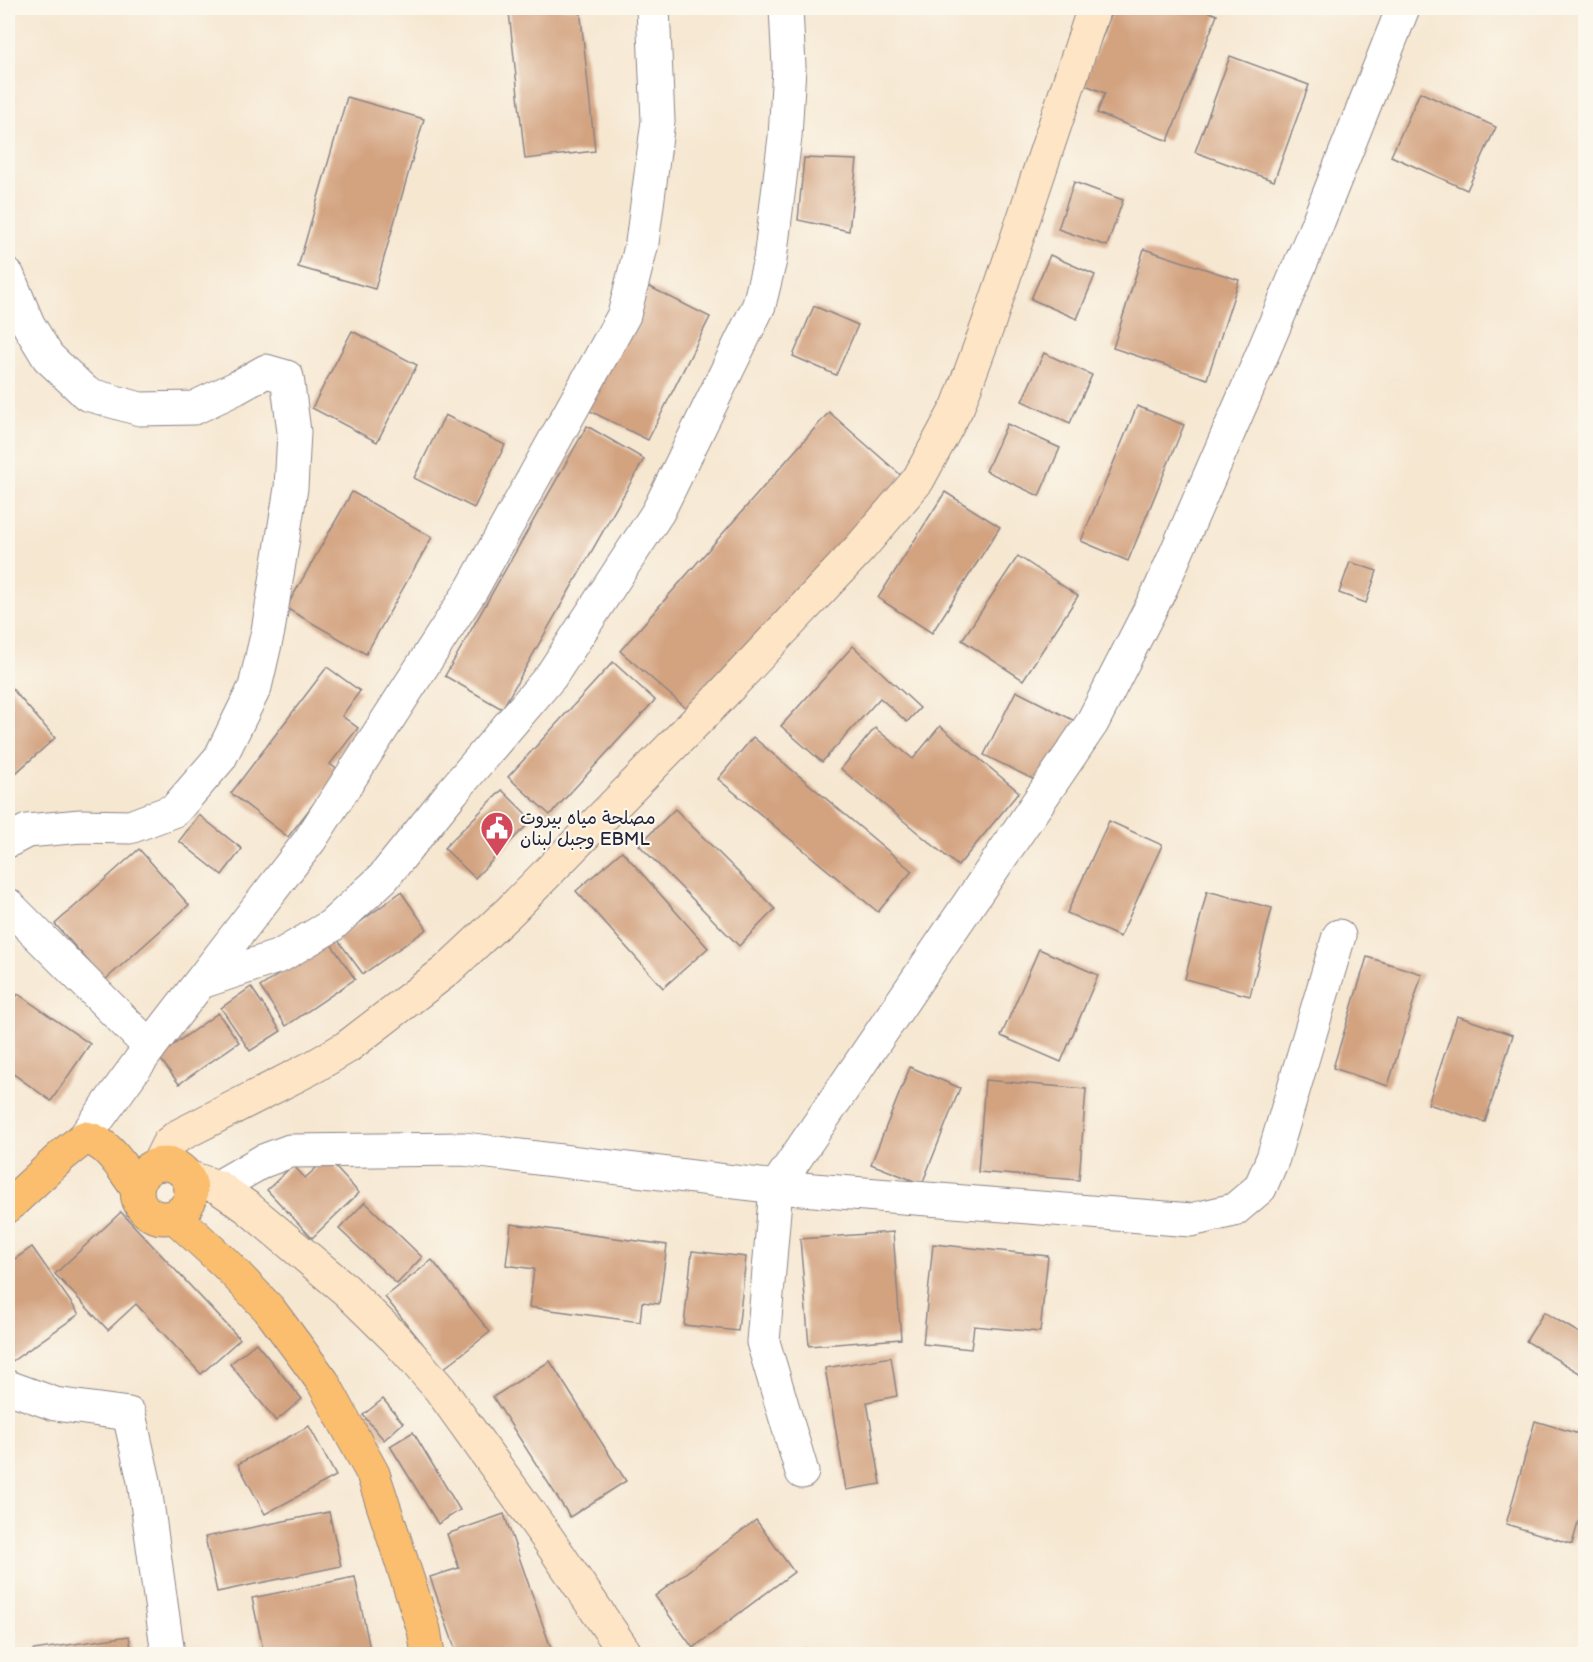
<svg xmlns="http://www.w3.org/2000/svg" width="1593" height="1662" font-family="'Balsamiq Sans','Playpen Sans Arabic',sans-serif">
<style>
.building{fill:#d3a380}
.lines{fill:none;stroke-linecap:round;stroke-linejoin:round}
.minor-casing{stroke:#8c8486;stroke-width:35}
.tertiary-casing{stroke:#8c8486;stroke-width:35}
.secondary-casing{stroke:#8c8486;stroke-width:35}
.primary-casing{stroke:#8c8486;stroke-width:35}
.minor{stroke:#fff;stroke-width:33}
.tertiary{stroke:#fff;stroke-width:33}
.secondary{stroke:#fde5c5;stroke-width:33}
.primary{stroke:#fabe6e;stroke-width:33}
.labels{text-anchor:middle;stroke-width:4.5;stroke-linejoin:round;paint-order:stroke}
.poi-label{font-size:18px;fill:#22223b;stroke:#fbf7ec;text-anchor:start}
</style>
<rect width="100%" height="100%" fill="#fbf7ec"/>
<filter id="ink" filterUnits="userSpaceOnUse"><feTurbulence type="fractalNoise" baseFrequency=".0167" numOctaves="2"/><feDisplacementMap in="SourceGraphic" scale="12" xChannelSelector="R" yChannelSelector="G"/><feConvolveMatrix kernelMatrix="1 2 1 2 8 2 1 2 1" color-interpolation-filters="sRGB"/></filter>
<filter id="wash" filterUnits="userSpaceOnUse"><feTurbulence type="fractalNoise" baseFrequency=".008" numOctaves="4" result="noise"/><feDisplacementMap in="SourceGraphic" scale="24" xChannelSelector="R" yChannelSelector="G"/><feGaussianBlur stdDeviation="1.35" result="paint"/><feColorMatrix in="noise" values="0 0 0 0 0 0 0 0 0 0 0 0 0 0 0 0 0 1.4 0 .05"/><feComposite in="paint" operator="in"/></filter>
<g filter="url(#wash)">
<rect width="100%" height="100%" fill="#f6e7d1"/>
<g id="blocks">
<g class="building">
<path d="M530,8H580L595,151L525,159L509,12L531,10Z"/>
<path d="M1114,8H1199L1217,15L1168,141L1097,113L1105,93L1083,84Z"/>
<path d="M1230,56L1309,85L1274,181L1195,152Z"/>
<path d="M1420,92L1496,127L1467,190L1391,156Z"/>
<path d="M347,97L424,119L375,289L298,267Z"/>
<path d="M804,158L857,160L849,231L798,220Z"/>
<path d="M1074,182L1123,200L1107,246L1058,229Z"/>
<path d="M1144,249L1239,280L1207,379L1113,348Z"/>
<path d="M1050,255L1095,275L1077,319L1031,299Z"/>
<path d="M646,285L710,317L648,440L584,408Z"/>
<path d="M814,306L858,325L836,375L793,356Z"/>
<path d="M352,331L417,365L377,442L312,408Z"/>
<path d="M1044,353L1092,375L1070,423L1022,401Z"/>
<path d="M1137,406L1184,425L1128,561L1081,541Z"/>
<path d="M829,412L903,477L695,716L620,651Z"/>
<path d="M445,415L505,445L474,508L414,478Z"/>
<path d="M1007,424L1060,448L1039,496L986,471Z"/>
<path d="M587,426L644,459L502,709L445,676Z"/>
<path d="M352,492L432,537L366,654L286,608Z"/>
<path d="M945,492L1000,527L932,633L878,598Z"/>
<path d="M1018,556L1078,596L1023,680L962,640Z"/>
<path d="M1350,562L1377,571L1366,603L1339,593Z"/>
<path d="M853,646L920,708L907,722L880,698L822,762L781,726Z"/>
<path d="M613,662L655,700L550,815L508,777Z"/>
<path d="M327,667L360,691L342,716L358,728L330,764L339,771L288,837L231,793Z"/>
<path d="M8,684L55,738L8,780Z"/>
<path d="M1016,691L1079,723L1047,786L984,755Z"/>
<path d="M940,726L1019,792L958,866L841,769L875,728L913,759Z"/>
<path d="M753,737L912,871L878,912L718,779Z"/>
<path d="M502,790L532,820L475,878L444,848Z"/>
<path d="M675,809L775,909L739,946L639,845Z"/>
<path d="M199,815L242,849L222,875L179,841Z"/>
<path d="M1109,821L1162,845L1120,937L1067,913Z"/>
<path d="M139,849L189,905L105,980L55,924Z"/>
<path d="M622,851L708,948L663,988L576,891Z"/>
<path d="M1207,891L1272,908L1250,996L1185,979Z"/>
<path d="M401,892L427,929L363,974L337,939Z"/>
<path d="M329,941L355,979L286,1026L260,987Z"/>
<path d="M1039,949L1098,975L1061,1062L1001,1036Z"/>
<path d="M1367,957L1422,974L1388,1086L1333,1068Z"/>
<path d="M251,987L281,1031L250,1051L221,1008Z"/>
<path d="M18,994L90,1044L51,1101L8,1070V1010Z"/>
<path d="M218,1013L239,1042L179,1084L158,1056Z"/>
<path d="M1457,1016L1513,1035L1485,1122L1428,1104Z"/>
<path d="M910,1067L960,1088L922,1184L871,1164Z"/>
<path d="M985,1080L1086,1089L1079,1180L978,1172Z"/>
<path d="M327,1158L359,1193L312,1238L267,1190L293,1165L305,1178Z"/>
<path d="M365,1202L422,1257L397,1284L339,1229Z"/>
<path d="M121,1212L240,1339L201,1374L136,1304L108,1330L55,1274Z"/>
<path d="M511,1224L667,1245L659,1304L642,1302L640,1322L529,1307L534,1269L506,1265Z"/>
<path d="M893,1232L901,1339L809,1346L800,1239Z"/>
<path d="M933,1244L1048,1256L1040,1332L974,1326L971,1349L923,1344Z"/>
<path d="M32,1247L79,1314L11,1362L8,1358V1264Z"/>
<path d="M692,1251L746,1257L738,1331L684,1325Z"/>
<path d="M432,1260L490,1332L443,1369L385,1297Z"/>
<path d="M1544,1312L1586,1337V1377L1526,1341Z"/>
<path d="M256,1343L302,1399L276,1421L230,1364Z"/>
<path d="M891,1357L897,1396L867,1402L881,1484L846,1490L825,1368Z"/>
<path d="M550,1361L626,1481L570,1517L493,1397Z"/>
<path d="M383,1399L403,1423L384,1440L363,1415Z"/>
<path d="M1535,1421L1586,1436V1496L1572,1544L1506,1524Z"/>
<path d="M309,1426L336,1476L265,1514L238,1464Z"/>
<path d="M413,1432L460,1510L438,1524L390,1446Z"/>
<path d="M329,1512L341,1566L217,1592L205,1537Z"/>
<path d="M504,1514L553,1654H457L430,1577L459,1568L447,1534Z"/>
<path d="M756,1520L794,1572L693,1648L655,1596Z"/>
<path d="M355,1577L371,1654H264L252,1598Z"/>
<path d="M129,1636L132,1654H34L33,1650Z"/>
<path d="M805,1648L809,1654H792Z"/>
</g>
</g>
</g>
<g filter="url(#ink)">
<use href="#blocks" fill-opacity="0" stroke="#8c8486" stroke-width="1.5"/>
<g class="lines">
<defs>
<g id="minor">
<path d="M8,276L28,324L48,357L87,394L140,409L194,408L236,388L266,371L287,377L294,432L291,488L268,631L255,687L220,758L175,810L130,827L81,826L27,831L8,841"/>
<path d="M8,905L150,1047"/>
<path d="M201,982L280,956L331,926L383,878L453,791L551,676L658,512L759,305L770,260L785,137L789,67L786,8"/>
<path d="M218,1187L263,1161L290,1151L464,1149L776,1187L1191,1220L1234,1210L1260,1188L1273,1158L1339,936"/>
<path d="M8,1387L55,1404L129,1414L144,1481L168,1654"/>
<path d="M802,1472L763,1342L776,1187L1092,723L1161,588L1247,390L1314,232L1403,8"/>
</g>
<path id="tertiary" d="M84,1138L150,1047L310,840L472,589L624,315L642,243L658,121L653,8"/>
<g id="secondary">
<path d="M158,1164L168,1144L178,1136L315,1066L347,1047L446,971L510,911L721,696L861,547L918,480L958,406L988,325L1094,8"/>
<path d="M188,1177L218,1187L247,1207L346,1290L396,1339L440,1389L548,1539L626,1654"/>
</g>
<g id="primary">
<circle cx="164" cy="1191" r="27"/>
<path d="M8,1206L64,1154L84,1138C108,1140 124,1171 137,1188"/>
<path d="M175,1217L226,1264L269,1309L323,1382L373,1474L424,1630L428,1654"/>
</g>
</defs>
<use href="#minor" class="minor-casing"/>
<use href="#tertiary" class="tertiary-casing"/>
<use href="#secondary" class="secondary-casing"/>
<use href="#primary" class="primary-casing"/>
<use href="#minor" class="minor"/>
<use href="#tertiary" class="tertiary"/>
<use href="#secondary" class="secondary"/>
<use href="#primary" class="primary"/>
</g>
</g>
<defs>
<symbol id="civic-pin" viewBox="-11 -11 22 30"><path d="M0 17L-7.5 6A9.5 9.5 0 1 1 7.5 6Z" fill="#d1495b" stroke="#fbf7ec"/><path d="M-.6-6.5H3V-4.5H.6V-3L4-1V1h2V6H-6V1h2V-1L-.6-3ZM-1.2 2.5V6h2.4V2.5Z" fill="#fff"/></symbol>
</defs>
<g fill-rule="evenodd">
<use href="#civic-pin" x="478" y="809" width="38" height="52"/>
</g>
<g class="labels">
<g class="poi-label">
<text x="520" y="824">مصلحة مياه بيروت<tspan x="520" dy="21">وجبل لبنان EBML</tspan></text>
</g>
</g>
<rect width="1593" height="1662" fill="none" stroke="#fbf7ec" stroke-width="30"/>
</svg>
